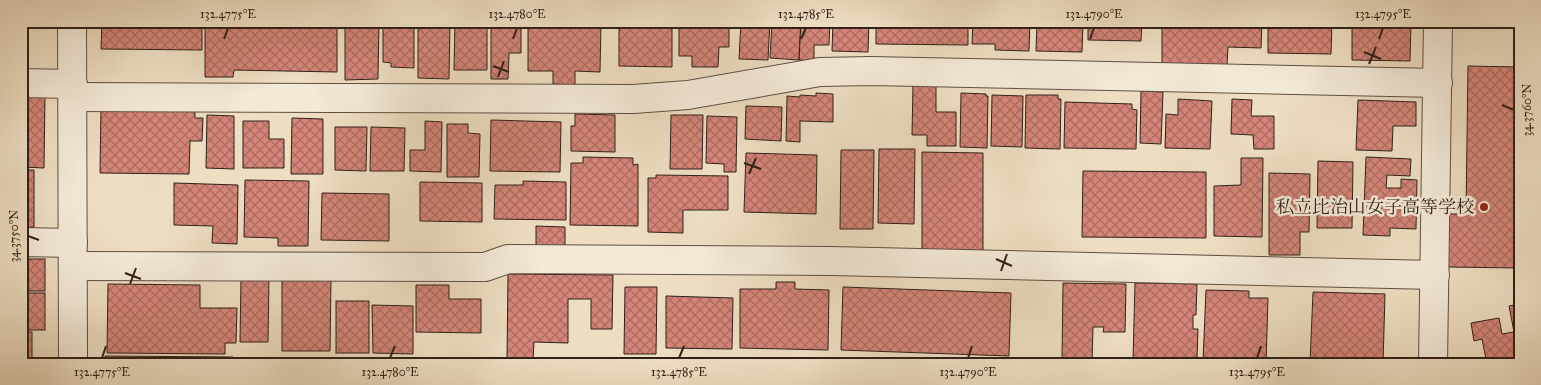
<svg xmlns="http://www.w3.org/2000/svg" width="1541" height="385" font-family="'IM FELL Great Primer','Noto Serif JP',serif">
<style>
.building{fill:url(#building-cross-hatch);stroke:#312018}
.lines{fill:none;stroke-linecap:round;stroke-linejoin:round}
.minor-casing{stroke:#604f42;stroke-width:30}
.minor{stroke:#f3e9d7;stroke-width:28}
.ticks{fill:none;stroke:#312018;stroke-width:2}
.poi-dot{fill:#8f2418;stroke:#f3e9d7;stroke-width:2}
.labels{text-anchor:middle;stroke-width:5;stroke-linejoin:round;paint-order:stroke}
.poi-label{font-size:18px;fill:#312018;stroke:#f3e9d7;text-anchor:end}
.neatline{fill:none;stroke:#312018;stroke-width:2}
.ticks-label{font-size:12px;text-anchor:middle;fill:#312018}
</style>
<defs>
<pattern id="building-cross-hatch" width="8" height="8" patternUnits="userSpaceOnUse" patternTransform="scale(1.25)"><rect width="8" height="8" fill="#d48578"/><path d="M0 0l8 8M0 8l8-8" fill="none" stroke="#ad6c61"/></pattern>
</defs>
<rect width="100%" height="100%" fill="#edddc1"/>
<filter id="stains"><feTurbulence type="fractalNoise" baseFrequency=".004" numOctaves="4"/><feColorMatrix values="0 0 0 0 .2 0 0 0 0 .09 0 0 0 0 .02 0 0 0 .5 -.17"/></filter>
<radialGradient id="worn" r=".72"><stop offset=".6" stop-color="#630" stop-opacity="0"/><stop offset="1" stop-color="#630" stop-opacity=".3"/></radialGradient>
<g class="building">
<path d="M102,21H202V50L101,49Z"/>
<path d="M205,21H337V72L234,70L233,77H205Z"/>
<path d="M345,21H379L378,79L345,80Z"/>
<path d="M418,21H450L449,79L418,78Z"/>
<path d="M455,21H487V70H454Z"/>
<path d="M741,21H770L768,60L739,59Z"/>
<path d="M772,21H801L799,60L770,58Z"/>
<path d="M801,21H830L829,45H814V61L799,60Z"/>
<path d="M833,21H869L868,52L832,51Z"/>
<path d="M876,21H968V45L876,44Z"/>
<path d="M973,21H1030L1029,51L995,50V44H972Z"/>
<path d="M1037,21H1083L1082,52L1036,51Z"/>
<path d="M1088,21H1142L1141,41L1088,40Z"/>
<path d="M1162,21H1262L1261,48L1228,47L1227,65L1162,64Z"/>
<path d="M1268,21H1332L1331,54L1268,53Z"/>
<path d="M1352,21H1411L1410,61L1352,60Z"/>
<path d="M383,22H414V68L391,67V63L383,62Z"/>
<path d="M491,23L521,24V53H509L508,79H491Z"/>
<path d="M528,23H601L600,72L575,71V85L553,84V71H528Z"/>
<path d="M619,25L672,26V67L619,66Z"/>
<path d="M679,25L729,26V47H719L718,67H692V56H679Z"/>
<path d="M1468,66L1520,67V268L1448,267L1449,214H1466Z"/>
<path d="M913,85H936V112H956V146H927V135H912Z"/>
<path d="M1141,91L1163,92L1161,144L1140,143Z"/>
<path d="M816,93L833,94V122L800,121V142L786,141L787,96L800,97V95L816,96Z"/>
<path d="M961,93L986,94V96H988L987,148L960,147Z"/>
<path d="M21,94H45L44,168L21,167Z"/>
<path d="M992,95L1023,96L1022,147L991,146Z"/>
<path d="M1026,95H1058V99H1061L1060,149L1025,148Z"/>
<path d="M1178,99L1212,101L1210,149L1165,148L1166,114L1178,115Z"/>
<path d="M1232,99L1252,100L1251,116H1274V149H1254L1253,135L1231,134Z"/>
<path d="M1358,100L1416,102V126H1393L1392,151L1356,150Z"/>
<path d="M1065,102L1132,104V109L1137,110L1136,149L1064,148Z"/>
<path d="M746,106L782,107L781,141L745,139Z"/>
<path d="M101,107L195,108V118H203L202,141H190L189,174L100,173Z"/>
<path d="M575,114L615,115V152L571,151V126H575Z"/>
<path d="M207,115L234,116V169L206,168Z"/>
<path d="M671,115H703L702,169H670Z"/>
<path d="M707,116L737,117L736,172H724V164L706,163Z"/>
<path d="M292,118L323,119V174H291Z"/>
<path d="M491,120L561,122L560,172L490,171Z"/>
<path d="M243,121H269V139H284V168H243Z"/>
<path d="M425,121L442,122L441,172L410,171V150H425Z"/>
<path d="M447,124H468V133L480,134L479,177H447Z"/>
<path d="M335,127H367L366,171L335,170Z"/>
<path d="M371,127L405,128L404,171H370Z"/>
<path d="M879,149H915L914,224L878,223Z"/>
<path d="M841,150H874L873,229H840Z"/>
<path d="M922,152L983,153V251H922Z"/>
<path d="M746,153L817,155L816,214L744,212Z"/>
<path d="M583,157L633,158V165L638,164V226L570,225L571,163H583Z"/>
<path d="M1366,157L1411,159L1410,176L1387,175L1386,188H1401V179L1417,180L1416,229L1390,228V236L1363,235Z"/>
<path d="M1241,158H1263L1262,237L1214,236V186L1241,185Z"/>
<path d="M1318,161L1353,162L1352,228H1317Z"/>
<path d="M21,170H34V227H30V232H21Z"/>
<path d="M1083,171L1206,172V238L1082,237Z"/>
<path d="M1269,173L1310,174L1309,232H1300V255H1269Z"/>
<path d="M656,175L728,176V210H683V233L648,232V178H656Z"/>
<path d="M245,180L309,181L308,246H278V238L244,237Z"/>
<path d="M523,181L566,182V220L494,219L495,185H523Z"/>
<path d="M420,182L482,183V222L420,221Z"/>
<path d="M174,183L238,185L237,244L212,243L213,226L174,225Z"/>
<path d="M322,193L389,194V241L321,240Z"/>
<path d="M536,226L565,227V249L536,248Z"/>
<rect x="21" y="259" width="24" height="32"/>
<path d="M508,274L613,275L612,329H591V299H568V343L534,342L533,359H507Z"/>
<path d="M241,277H269L268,342H240Z"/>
<path d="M282,278H331L330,351H282Z"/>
<path d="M776,282H795V289L829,290L828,350L740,348V289H776Z"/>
<path d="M1063,283L1126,284L1125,332H1103L1104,327H1093L1092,361L1062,360Z"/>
<path d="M1135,283L1197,284L1196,315H1193V329H1198L1197,358H1192V362L1133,361Z"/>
<path d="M108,284L200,285V308H237L236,343H225V354L107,353Z"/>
<path d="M416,285H449V299H481V333L416,332Z"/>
<path d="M625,287H657L656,354H624Z"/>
<path d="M843,287L1011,293L1009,356L841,350Z"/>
<path d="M1206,290L1249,291V298H1268L1266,364L1203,362Z"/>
<path d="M1313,292L1385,294L1383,364L1310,363Z"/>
<rect x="21" y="293" width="24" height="37"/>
<path d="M666,296L733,298L732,349L666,348Z"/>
<rect x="336" y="301" width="33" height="52"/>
<path d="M1520,304V364H1487L1482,339L1474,341L1471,323L1499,318L1502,334L1514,332L1509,306Z"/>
<path d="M372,305L413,306V354L373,353Z"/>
<rect x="21" y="332" width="11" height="32"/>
<path d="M105,356L233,357V364H105Z"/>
</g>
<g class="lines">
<defs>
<g id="minor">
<path d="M72,21L73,364"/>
<path d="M21,83L73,84"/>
<path d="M73,97L633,99L688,95L820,72L871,71L1438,83"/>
<path d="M21,242L73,243"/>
<path d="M73,266L485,267L508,259L831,261L1435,275"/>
<path d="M1433,364L1438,21"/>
</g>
</defs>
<use href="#minor" class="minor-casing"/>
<use href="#minor" class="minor"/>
</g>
<path class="ticks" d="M224,39L228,28M513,39L517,28M801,39L806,28M1090,39L1094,28M1379,39L1383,28M1364,52L1381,59M1369,64L1376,47M493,66L509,72M498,77L504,61M1502,105L1514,110M744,163L761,169M749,174L756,158M28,236L39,240M996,259L1012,266M1001,271L1007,254M125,273L141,279M130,284L136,268M102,358L106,346M390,358L395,346M679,358L684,346M968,358L972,346M1257,358L1261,346"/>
<circle class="poi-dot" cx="1484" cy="207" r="5"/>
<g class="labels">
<g class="poi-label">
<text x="1474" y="213">私立比治山女子高等学校</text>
</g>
</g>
<rect width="1541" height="385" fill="none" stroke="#edddc1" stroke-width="55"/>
<rect x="28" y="28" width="1486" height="330" class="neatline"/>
<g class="ticks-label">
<text x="228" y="18">132.4775°E</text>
<text x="517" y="18">132.4780°E</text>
<text x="806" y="18">132.4785°E</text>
<text x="1094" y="18">132.4790°E</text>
<text x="1383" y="18">132.4795°E</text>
<text transform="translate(1527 110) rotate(-90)" y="4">34.3760°N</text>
<text transform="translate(14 236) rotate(-90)" y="4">34.3750°N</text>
<text x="102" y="376">132.4775°E</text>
<text x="390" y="376">132.4780°E</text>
<text x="679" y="376">132.4785°E</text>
<text x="968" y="376">132.4790°E</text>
<text x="1257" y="376">132.4795°E</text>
</g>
<rect width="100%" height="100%" filter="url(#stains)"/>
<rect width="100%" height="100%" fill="url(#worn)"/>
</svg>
